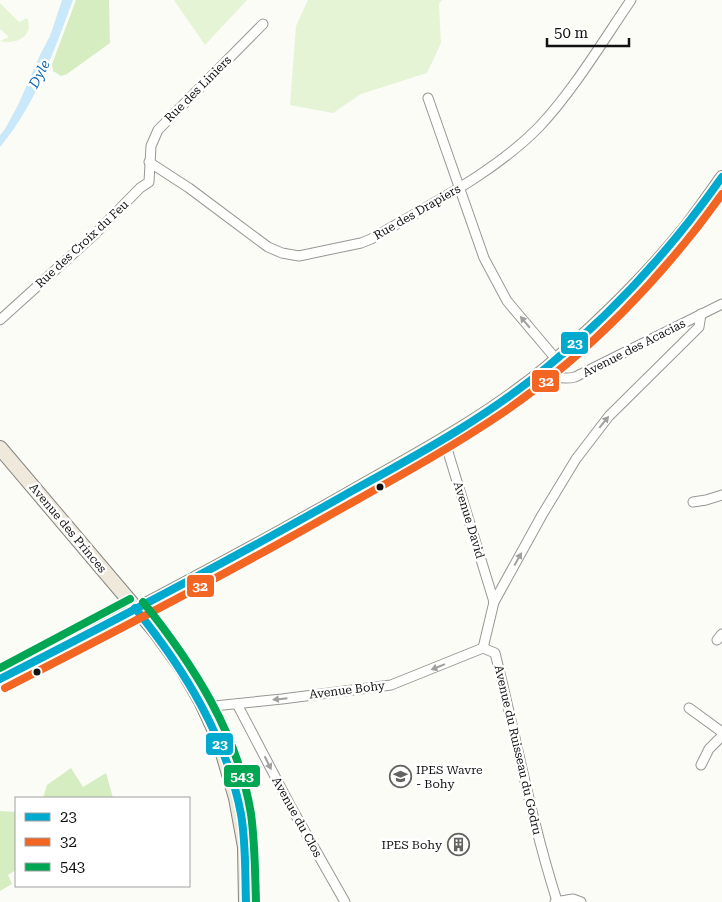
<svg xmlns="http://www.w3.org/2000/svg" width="722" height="902" font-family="'Roboto Serif',serif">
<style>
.green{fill:#e5f4d5}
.forest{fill:#d6edc2}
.water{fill:#c9e8fa}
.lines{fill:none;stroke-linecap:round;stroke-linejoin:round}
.street-casing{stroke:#979795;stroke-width:11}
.secondary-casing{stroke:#8d8d8b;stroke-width:14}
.primary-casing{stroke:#848482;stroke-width:16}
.street{stroke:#fffffe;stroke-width:9}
.secondary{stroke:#f6f5eb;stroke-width:12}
.primary{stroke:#eee9da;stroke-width:14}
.bus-1-casing{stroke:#fff;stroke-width:11}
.bus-2-casing{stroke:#fff;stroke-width:11}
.bus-3-casing{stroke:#fff;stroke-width:11}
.bus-1{stroke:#00a9ce;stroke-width:8}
.bus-2{stroke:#f26522;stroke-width:8}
.bus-3{stroke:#00a651;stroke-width:8}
.oneway{fill:#a0a09f}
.bus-dot{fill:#111;stroke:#fff;stroke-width:2}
.labels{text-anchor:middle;stroke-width:5;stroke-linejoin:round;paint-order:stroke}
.street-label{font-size:12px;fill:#111;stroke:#fff}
.poi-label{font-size:12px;fill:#111;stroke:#fff;text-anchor:start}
.water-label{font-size:14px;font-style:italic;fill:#0c64b0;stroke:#fff}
.line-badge{stroke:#fff;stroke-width:2}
.badge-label{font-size:14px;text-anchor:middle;font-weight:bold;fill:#fff}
</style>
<rect width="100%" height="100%" fill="#fcfcf7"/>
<g class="green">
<path d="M174,0H247L205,45Z"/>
<path d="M308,0H442L439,4L441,43L427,73L361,94L333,113L290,105L296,26Z"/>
<path d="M0,3L19,22L27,18C35,37 15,45 0,41L9,37L0,29Z"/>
</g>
<g class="forest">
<path d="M76,0H109L110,43L67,74L61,76L53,71L52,64Z"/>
<path d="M71,768L83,787L106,773L113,798H43L47,785Z"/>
<path d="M0,811L16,812V870L8,875L12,884L0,891Z"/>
</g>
<path class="water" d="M62,0H73C54,51 36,104 0,147V135L5,129L18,105L40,55L50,36Z"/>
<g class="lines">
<defs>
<g id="street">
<path d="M428,98L484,258L507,301L556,359"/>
<path d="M149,162L189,188L268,247L282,253L299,256L361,243L371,239C427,206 493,174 539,127C573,91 603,41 631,0"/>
<path d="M0,320L94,235L140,188L149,182L151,146L158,130L263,24"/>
<path d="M545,368C555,377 562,380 575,377L722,304"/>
<path d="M444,439L494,602"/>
<path d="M693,502L706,500L722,495"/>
<path d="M717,640L722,634"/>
<path d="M483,648L494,602L542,515L576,459L609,416L699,327L701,314"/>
<path d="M483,648L495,653C516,736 531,820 557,901"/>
<path d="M237,704L291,807L345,902"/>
<path d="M204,707L282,699L391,685L483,648"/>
<path d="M689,708L722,732"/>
<path d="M701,765L709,749L722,736"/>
<path d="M555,902L573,899L581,902"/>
</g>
<path id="secondary" d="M0,679C117,620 233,559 347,494C415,455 486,418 547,367C596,325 644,279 685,228C698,211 710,194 722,177"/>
<path id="primary" d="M0,448L156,632L182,668L201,701L219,740L236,798L245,847L246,902"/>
</defs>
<use href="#street" class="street-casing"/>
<use href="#secondary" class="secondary-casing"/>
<use href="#primary" class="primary-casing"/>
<use href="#street" class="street"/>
<use href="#secondary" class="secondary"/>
<use href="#primary" class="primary"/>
<defs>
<g id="bus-1">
<path d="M135,608C184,669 226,736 241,814C246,843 245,872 246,902"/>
<path d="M0,679C116,620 230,560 343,496C413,457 485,419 547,367C614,312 672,248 722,177"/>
</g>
<path id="bus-2" d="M5,688C111,634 217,579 321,520C383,485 445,452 504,412C588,354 663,277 722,194"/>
<g id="bus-3">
<path d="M143,602C193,664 238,734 251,814C255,843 255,872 256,902"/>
<path d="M0,668L130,599"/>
</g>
</defs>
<use href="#bus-1" class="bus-1-casing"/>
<use href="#bus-2" class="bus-2-casing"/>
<use href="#bus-3" class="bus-3-casing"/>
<use href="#bus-1" class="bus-1"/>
<use href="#bus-2" class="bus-2"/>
<use href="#bus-3" class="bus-3"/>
</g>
<defs><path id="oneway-solid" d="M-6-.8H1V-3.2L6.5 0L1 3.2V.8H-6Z" transform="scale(1.25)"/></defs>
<g class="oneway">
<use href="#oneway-solid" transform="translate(525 322) rotate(-130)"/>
<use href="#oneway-solid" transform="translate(604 422) rotate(-51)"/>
<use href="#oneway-solid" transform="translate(518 559) rotate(-61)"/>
<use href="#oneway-solid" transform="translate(438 667) rotate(158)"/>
<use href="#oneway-solid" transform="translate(280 699) rotate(174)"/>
<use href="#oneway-solid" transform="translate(268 763) rotate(63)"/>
</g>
<defs>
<symbol id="school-ring" viewBox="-11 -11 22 22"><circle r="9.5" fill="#fff" stroke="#636362" stroke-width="1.5"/><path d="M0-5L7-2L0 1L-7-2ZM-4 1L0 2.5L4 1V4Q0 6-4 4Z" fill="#636362"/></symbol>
<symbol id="building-ring" viewBox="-11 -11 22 22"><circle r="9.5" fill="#fff" stroke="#636362" stroke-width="1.5"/><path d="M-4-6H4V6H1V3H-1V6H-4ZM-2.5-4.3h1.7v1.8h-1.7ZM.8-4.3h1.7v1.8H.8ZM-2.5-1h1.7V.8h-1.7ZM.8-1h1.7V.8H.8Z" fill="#636362"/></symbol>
</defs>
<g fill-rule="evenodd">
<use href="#school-ring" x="388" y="764" width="25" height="25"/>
<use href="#building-ring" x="446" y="832" width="25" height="25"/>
</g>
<g class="bus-dot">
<circle cx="380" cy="487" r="4.5"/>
<circle cx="37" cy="672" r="4.5"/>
</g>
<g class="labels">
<g class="street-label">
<text transform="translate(198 89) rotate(-45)" y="4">Rue des Liniers</text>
<text transform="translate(417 212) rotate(-30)" y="4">Rue des Drapiers</text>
<text transform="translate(82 244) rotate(-43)" y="4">Rue des Croix du Feu</text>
<text transform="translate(634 348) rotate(-27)" y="4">Avenue des Acacias</text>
<text transform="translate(469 520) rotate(73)" y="4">Avenue David</text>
<text transform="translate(68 528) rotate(50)" y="4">Avenue des Princes</text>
<text transform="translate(347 690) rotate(-7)" y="4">Avenue Bohy</text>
<text transform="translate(518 750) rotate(77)" y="4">Avenue du Ruisseau du Godru</text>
<text transform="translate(297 817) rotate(61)" y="4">Avenue du Clos</text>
</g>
<g class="poi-label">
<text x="416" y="774">IPES Wavre<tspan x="416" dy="14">- Bohy</tspan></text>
<text x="442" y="849" text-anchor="end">IPES Bohy</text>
</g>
<g class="water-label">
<text transform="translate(39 74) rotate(-63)" y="5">Dyle</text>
</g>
</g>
<g class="line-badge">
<rect x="560" y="331" width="29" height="24" rx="5" fill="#00a9ce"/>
<rect x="531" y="369" width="29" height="24" rx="5" fill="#f26522"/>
<rect x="186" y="574" width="29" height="24" rx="5" fill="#f26522"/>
<rect x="205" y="732" width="29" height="24" rx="5" fill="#00a9ce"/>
<rect x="223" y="764" width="38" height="24" rx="5" fill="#00a651"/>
</g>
<g class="badge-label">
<text x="575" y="348">23</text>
<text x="546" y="386">32</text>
<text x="200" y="591">32</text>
<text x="220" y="749">23</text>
<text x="242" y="781">543</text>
</g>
<rect x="15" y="797" width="175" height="90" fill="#ffffff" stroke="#a0a0a0"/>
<rect x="25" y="813" width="25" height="8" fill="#00a9ce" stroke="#a0a0a0"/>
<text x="60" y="822" font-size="15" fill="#111111">23</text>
<rect x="25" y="838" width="25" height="8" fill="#f26522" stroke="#a0a0a0"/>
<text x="60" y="847" font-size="15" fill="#111111">32</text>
<rect x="25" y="863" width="25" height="8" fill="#00a651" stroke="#a0a0a0"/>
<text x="60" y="872" font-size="15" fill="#111111">543</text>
<path d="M547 38v8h82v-8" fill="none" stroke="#111111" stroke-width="2.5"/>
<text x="554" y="38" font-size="15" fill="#111111" stroke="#ffffff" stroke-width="4" paint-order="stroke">50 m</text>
</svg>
